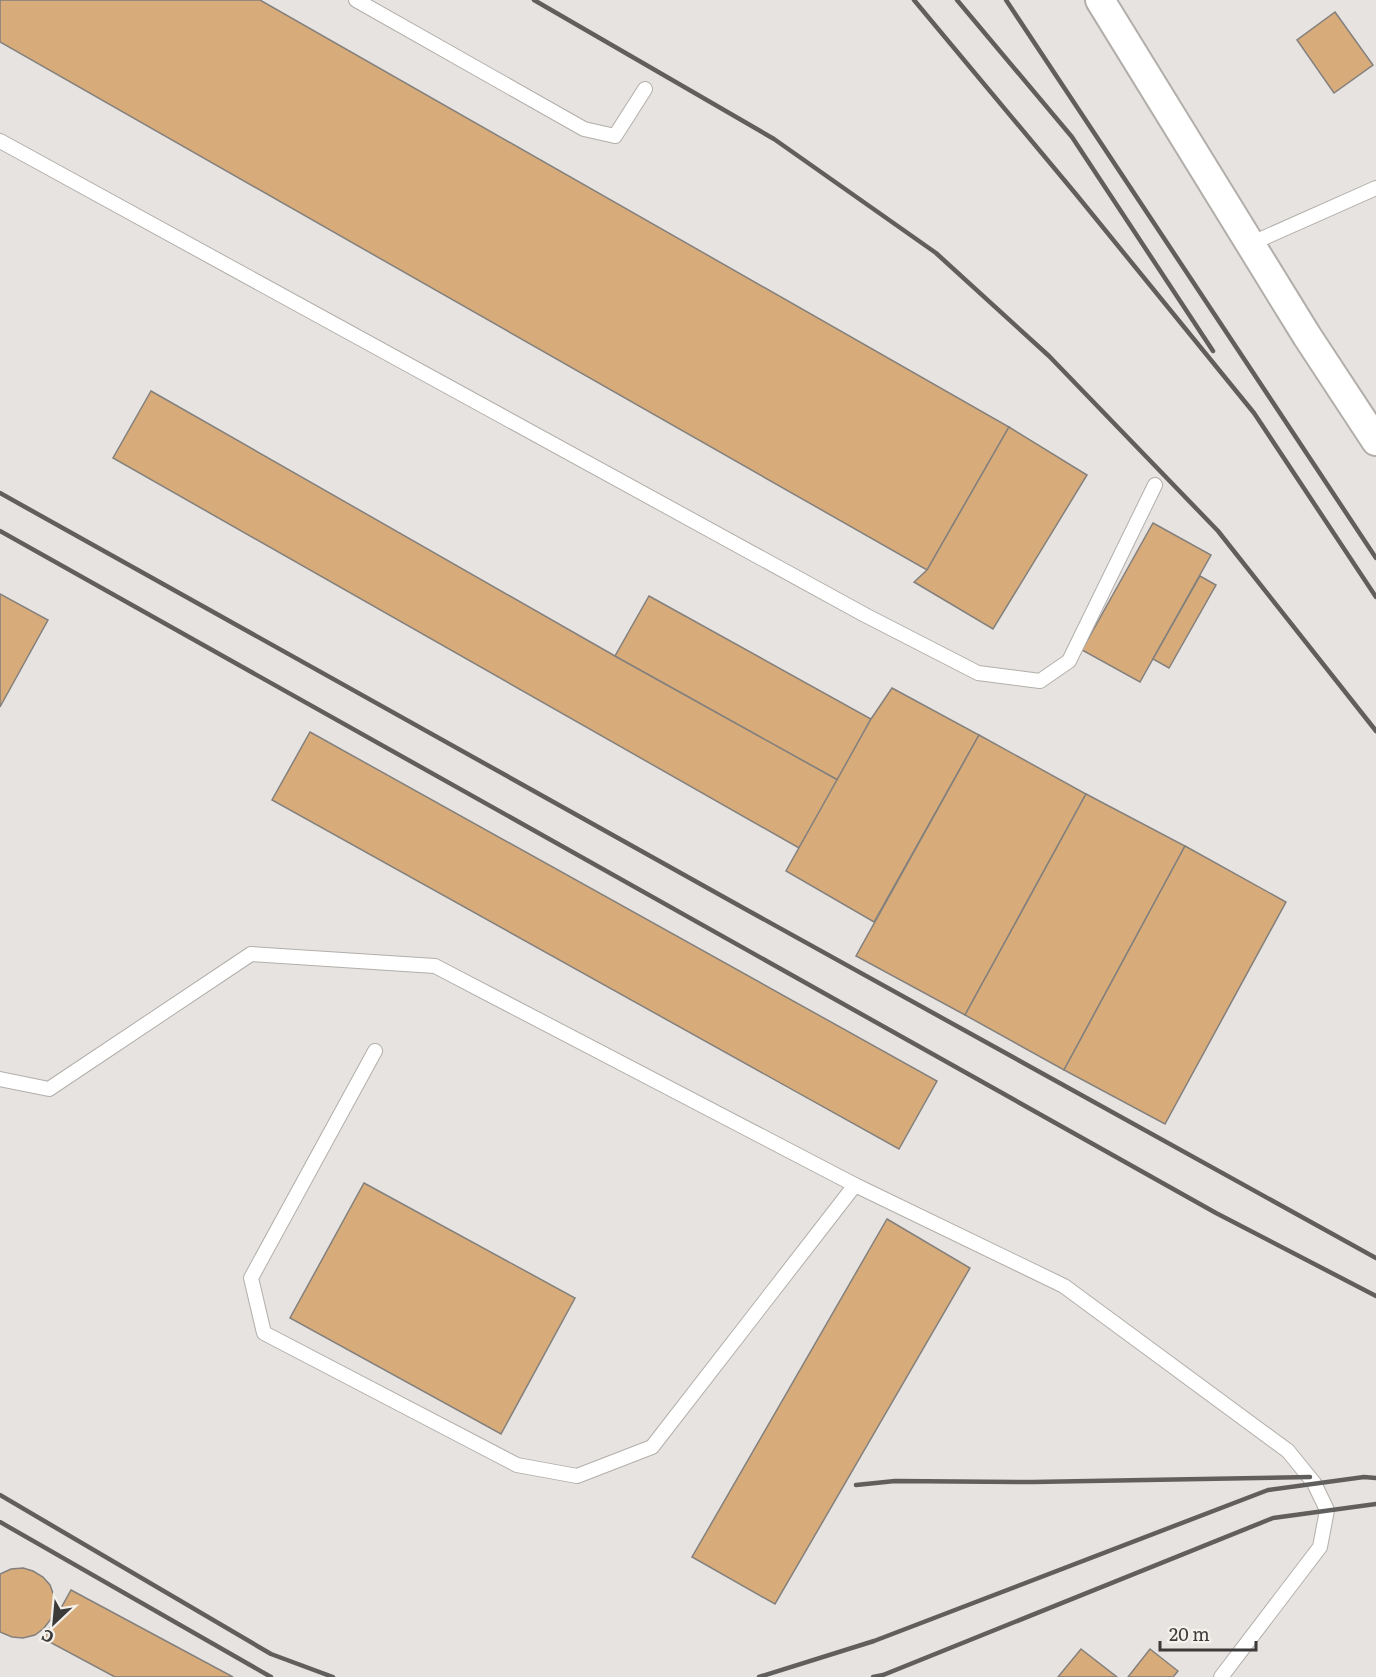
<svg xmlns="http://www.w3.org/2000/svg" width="1376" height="1677" font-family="Literata,serif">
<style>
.building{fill:#d7ab7a;stroke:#83807d;stroke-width:1.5}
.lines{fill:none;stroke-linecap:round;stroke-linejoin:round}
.lane-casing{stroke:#b2afab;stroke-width:16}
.street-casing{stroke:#b2afab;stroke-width:32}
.lane{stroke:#fff;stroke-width:14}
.street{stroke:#fff;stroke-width:28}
.rail{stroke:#615f5e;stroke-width:4.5}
</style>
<rect width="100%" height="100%" fill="#e7e3e0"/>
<g class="building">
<path d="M0,0H260L1009,427L927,570L0,42Z"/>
<path d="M1335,12L1373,65L1334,93L1297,40Z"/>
<path d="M151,391L615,656L838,780L799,848L113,458Z"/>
<path d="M1009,427L1087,475L993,629L914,582L927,570Z"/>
<path d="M1153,523L1211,555L1140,682L1082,650Z"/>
<path d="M1200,576L1216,585L1169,668L1153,659Z"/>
<path d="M0,594L48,620L0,707Z"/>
<path d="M649,596L871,719L838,780L615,656Z"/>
<path d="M892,688L979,735L874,922L786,871L871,719Z"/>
<path d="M310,732L937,1081L899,1149L272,800Z"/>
<path d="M979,735L1086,794L965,1015L856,956Z"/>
<path d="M1086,794L1185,846L1064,1070L965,1015Z"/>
<path d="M1185,846L1286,902L1165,1124L1064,1070Z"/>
<path d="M364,1183L575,1298L501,1434L290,1318Z"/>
<path d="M887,1219L970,1268L775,1604L692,1557Z"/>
<path d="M23,1568L33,1571L43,1577L50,1585L54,1596V1608L51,1619L44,1628L35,1635L23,1638L12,1637L0,1632V1574L11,1569Z"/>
<path d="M71,1590L233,1677H115L44,1639Z"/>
<path d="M1081,1649L1117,1677H1058Z"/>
<path d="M1150,1649L1178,1671L1173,1677H1128Z"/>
</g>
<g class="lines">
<defs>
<g id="lane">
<path d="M356,0L584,129L615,136L645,89"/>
<path d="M0,141L865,615L978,673L1040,681L1069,661L1155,485"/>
<path d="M1250,244L1376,188"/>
<path d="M0,1079L49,1089L251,954L435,966L855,1185L652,1447L577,1476L517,1465L264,1333L251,1278L375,1051"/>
<path d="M855,1185L1064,1286L1288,1451L1314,1483L1327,1510L1320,1547L1221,1677"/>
</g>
<path id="street" d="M1100,0L1307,336L1376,441"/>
</defs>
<use href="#lane" class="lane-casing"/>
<use href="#street" class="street-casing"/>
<use href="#lane" class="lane"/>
<use href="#street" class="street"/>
<g class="rail">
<path d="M534,0L774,139L936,253L1049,356L1218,531L1376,731"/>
<path d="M914,0L1075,193L1254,413L1376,597"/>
<path d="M957,0L1072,137L1213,351"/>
<path d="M1006,0L1376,558"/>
<path d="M0,493L747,910L1376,1258"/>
<path d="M0,531L1216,1213L1376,1296"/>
<path d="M856,1485L895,1481L1033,1482L1310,1477"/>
<path d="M0,1495L271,1654L333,1677"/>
<path d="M0,1522L271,1677"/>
<path d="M759,1677L874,1641L1268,1490L1364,1477L1376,1478"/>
<path d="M873,1677L883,1675L1273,1518L1376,1504"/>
</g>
</g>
<g transform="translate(54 1623) rotate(206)" stroke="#f4f1ed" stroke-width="4.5" paint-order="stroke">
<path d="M0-4.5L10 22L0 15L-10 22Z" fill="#3d3b3a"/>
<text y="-9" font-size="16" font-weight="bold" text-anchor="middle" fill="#3d3b3a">С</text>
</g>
<path d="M1160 1641v9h96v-9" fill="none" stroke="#3d3b3a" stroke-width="3"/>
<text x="1169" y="1641" font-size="18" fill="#3d3b3a" stroke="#f4f1ed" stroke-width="4.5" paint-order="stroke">20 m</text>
</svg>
